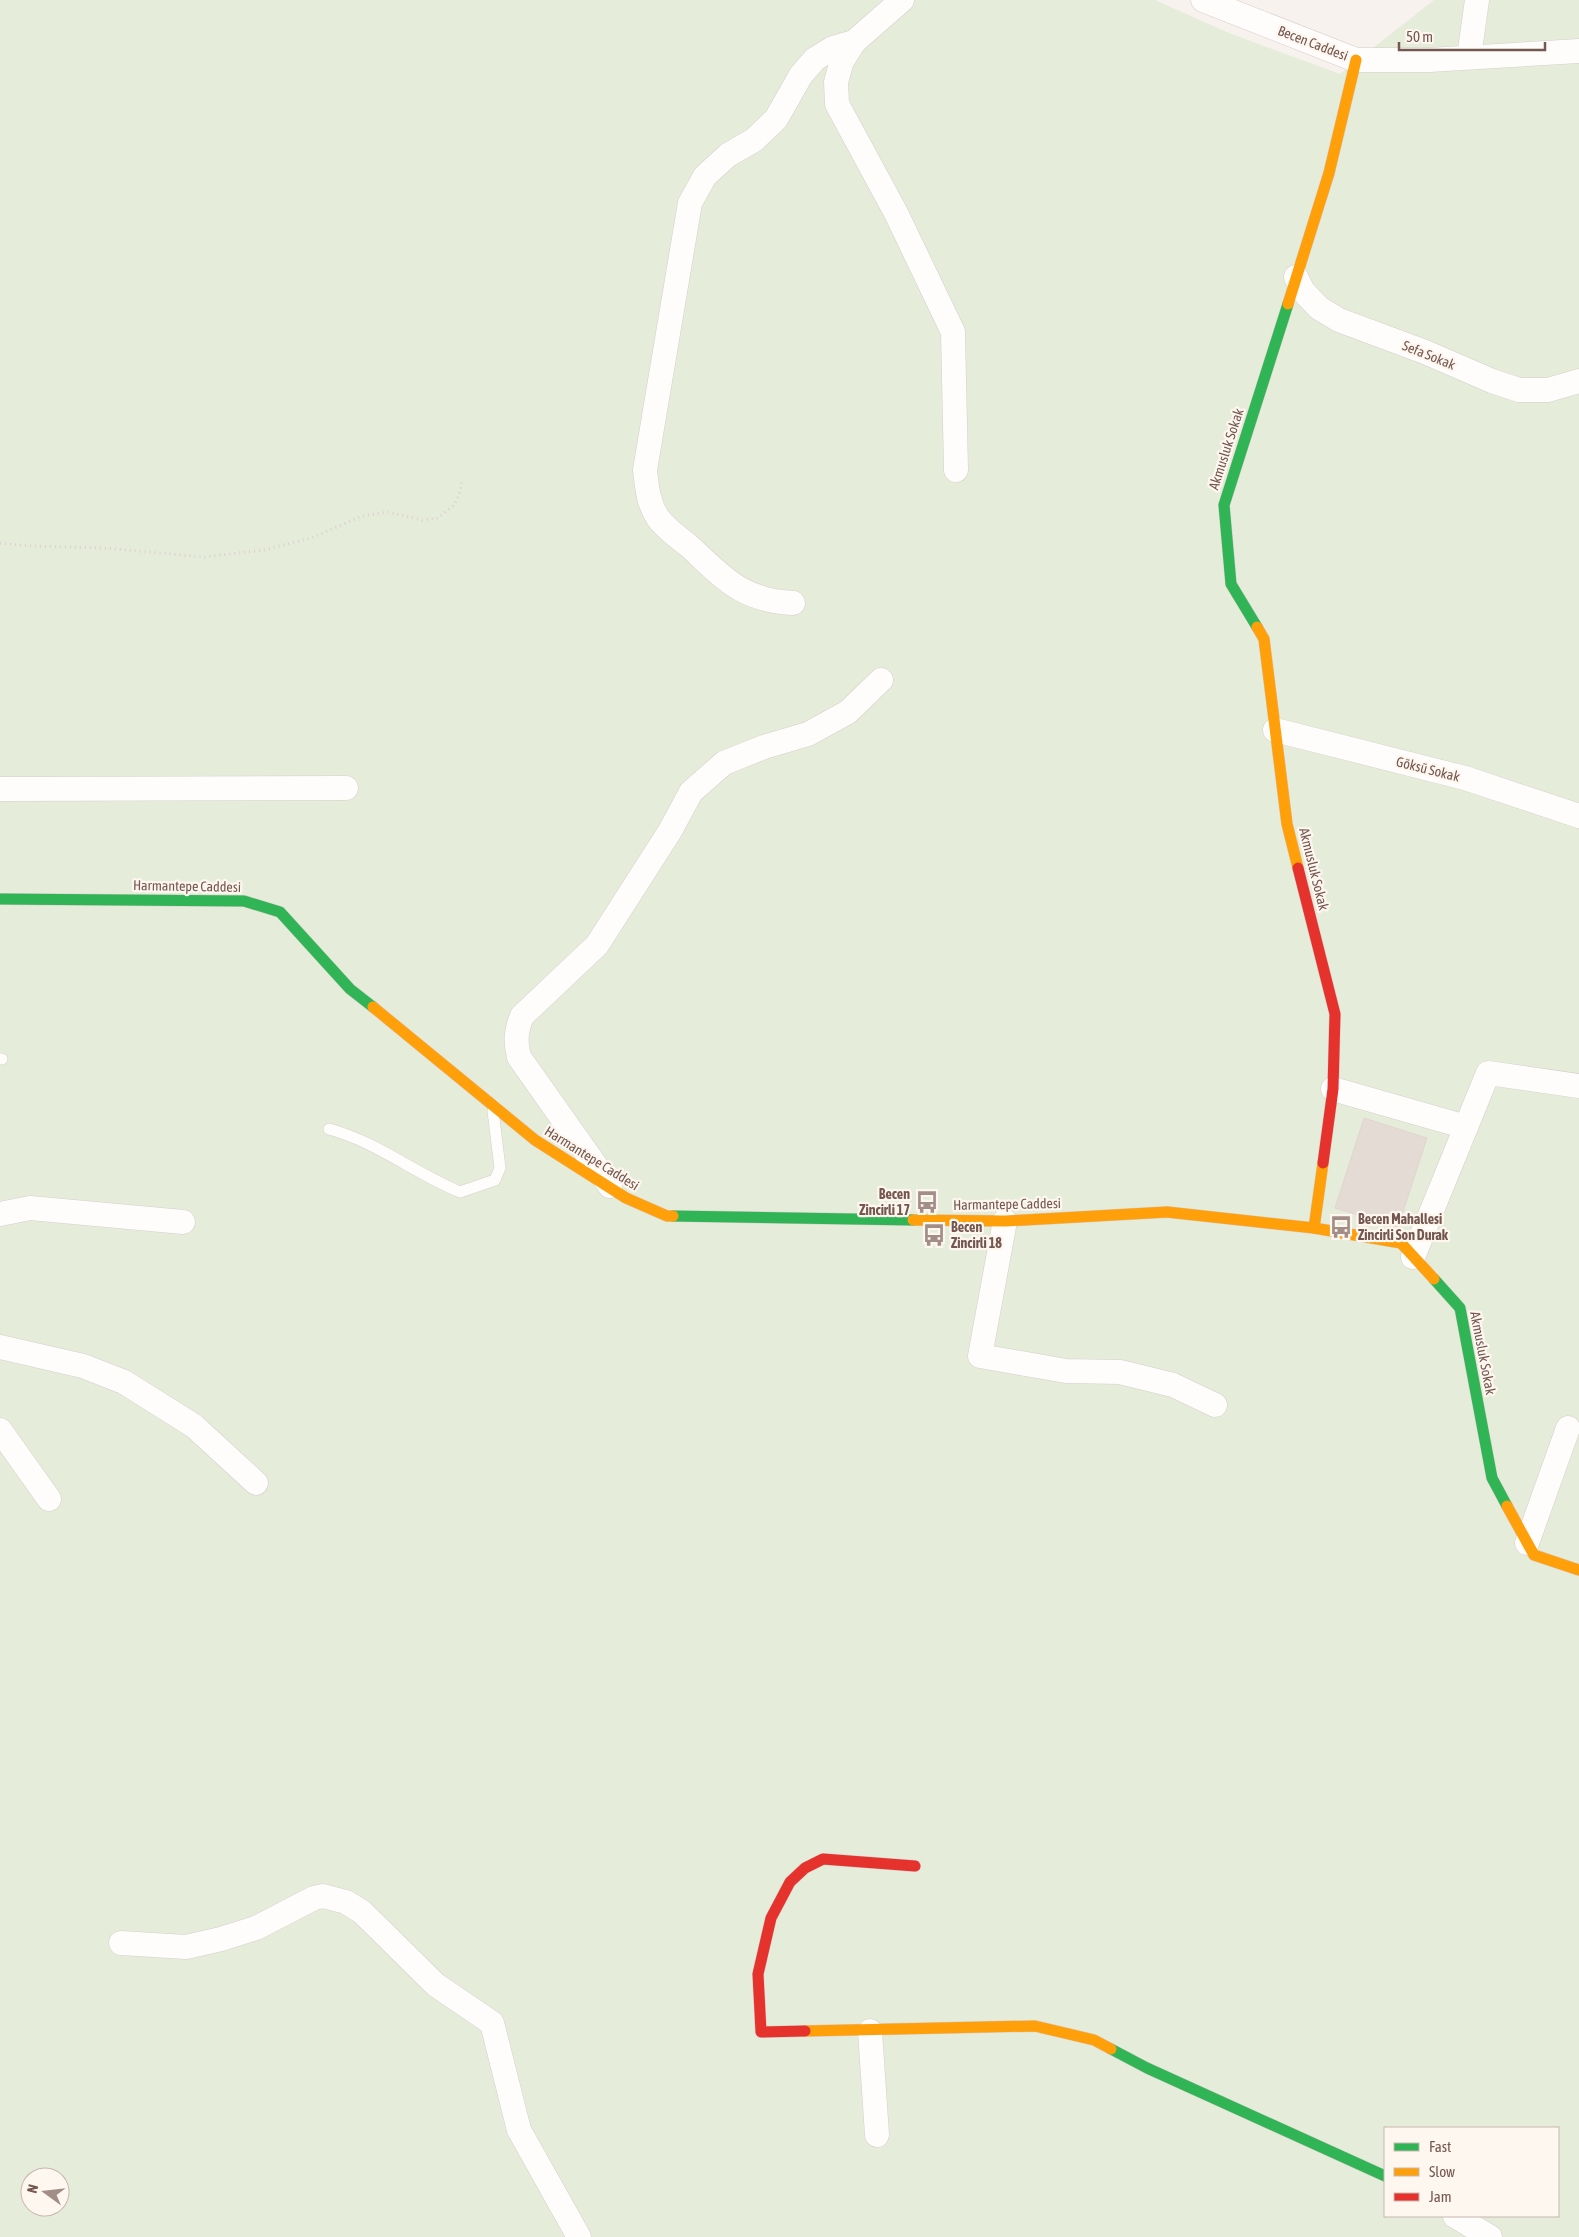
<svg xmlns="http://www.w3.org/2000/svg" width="1579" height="2237" font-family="'Asap Condensed',sans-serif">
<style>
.green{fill:#e6ecda;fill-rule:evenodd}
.building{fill:#e4dbd5;stroke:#e0d5d0}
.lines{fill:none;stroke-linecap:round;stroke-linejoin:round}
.lane-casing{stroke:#d6ceca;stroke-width:12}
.street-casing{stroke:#d6ceca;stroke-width:25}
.fast-casing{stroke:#d7ceca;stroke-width:12}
.slow-casing{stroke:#d7ceca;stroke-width:12}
.jam-casing{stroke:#d7ceca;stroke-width:12}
.path{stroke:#dad1cf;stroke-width:3;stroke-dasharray:1 4;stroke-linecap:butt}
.lane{stroke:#fefdfc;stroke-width:11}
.street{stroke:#fefdfc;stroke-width:24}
.fast{stroke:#30b455;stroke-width:11}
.slow{stroke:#ff9f0a;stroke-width:11}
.jam{stroke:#e5322d;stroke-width:11}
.labels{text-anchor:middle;stroke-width:4.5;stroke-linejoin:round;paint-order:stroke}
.street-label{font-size:14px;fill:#74574f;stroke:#fef7f0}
.poi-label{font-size:14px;font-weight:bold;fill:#74574f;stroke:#fef7f0;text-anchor:start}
</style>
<rect width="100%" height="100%" fill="#f7f2ee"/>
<path class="green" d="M0,0H1155L1229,33L1340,74L1434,0H1579V2237H0ZM1385,2128H1558V2216H1385ZM30,2177H60V2207H30Z"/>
<path class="building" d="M1364,1118L1427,1138L1398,1227L1335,1208Z"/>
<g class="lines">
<defs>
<g id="lane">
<path d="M0,1059H2"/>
<path d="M329,1129C377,1142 414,1173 460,1192L495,1180L500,1168L493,1111"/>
</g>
<g id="street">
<path d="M902,0L854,42L842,61L836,82L837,104L896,213L953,332L956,470"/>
<path d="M1203,0L1356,60H1429L1579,51"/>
<path d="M1469,57L1477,0"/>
<path d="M1296,277L1303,291L1319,308L1339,320L1425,352L1492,381L1519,390H1548L1579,381"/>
<path d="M793,603C741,600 725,579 689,546C679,538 665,528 658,518C648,503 647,487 645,470L690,203L705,176L728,155L754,140L776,119L801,75L815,59L833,48L854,42"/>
<path d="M1275,730L1465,778L1579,816"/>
<path d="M0,789L346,788"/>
<path d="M1333,1089L1466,1127"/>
<path d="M610,1186L519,1057C515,1041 516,1031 522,1016L597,945L670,831L691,792L724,763L764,747L808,734L848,712L881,680"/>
<path d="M0,1214L30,1208L183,1222"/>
<path d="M1005,1221L980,1356L1066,1371L1120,1372L1173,1385L1215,1405"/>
<path d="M1413,1257L1488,1073L1579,1086"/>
<path d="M0,1347L83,1366L124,1382L194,1426L256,1483"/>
<path d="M0,1430L49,1499"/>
<path d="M1527,1543L1568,1428"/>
<path d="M121,1943L186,1947L221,1939L256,1928L314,1898L323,1896L346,1902L362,1912L436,1985L492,2023L519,2130L579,2237"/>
<path d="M870,2031L877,2135"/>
<path d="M1455,2216L1490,2237"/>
</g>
<g id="fast">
<path d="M1257,627L1231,584L1224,505L1288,304"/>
<path d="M0,899L244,901L280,912L350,989L373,1007"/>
<path d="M673,1216L913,1220"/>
<path d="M1434,1279L1460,1308L1492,1478L1507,1506"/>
<path d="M1111,2049L1147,2068L1385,2176"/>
</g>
<g id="slow">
<path d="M1288,304L1329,173L1356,60"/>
<path d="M1257,627L1264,639L1287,824L1298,868"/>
<path d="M373,1007L535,1140L626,1198L667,1216H673"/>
<path d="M1323,1163L1314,1228L1401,1243L1434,1279"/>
<path d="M913,1220L1005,1221L1167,1212L1314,1228"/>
<path d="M1507,1506L1534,1555L1579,1570"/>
<path d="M805,2031L1035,2026L1094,2040L1111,2049"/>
</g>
<g id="jam">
<path d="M1298,868L1335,1014L1333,1089L1323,1163"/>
<path d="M805,2031L761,2032L758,1974L771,1918L790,1882L805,1868L823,1859L915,1866"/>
</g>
</defs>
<use href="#lane" class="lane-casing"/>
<use href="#street" class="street-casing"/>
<use href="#fast" class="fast-casing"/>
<use href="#slow" class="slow-casing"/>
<use href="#jam" class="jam-casing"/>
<path class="path" d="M0,543L31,546L104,548L205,557L264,550L314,537L362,516L388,512L422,520L438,518L455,504L460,492L462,479"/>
<use href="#lane" class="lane"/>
<use href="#street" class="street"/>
<use href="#fast" class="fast"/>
<use href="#slow" class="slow"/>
<use href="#jam" class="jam"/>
</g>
<defs>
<symbol id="bus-bare" viewBox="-9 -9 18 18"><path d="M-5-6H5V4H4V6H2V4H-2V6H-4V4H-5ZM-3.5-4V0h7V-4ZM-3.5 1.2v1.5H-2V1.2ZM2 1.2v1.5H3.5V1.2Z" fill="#a28d87" stroke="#fef7f0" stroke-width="2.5" paint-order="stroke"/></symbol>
</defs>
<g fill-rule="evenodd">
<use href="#bus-bare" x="911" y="1186" width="32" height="32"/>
<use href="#bus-bare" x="1325" y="1211" width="32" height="32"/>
<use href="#bus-bare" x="918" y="1219" width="32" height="32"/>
</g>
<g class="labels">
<g class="street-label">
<text transform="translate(1313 43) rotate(21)" y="5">Becen Caddesi</text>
<text transform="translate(1429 355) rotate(22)" y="5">Sefa Sokak</text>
<text transform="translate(1226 449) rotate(-72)" y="5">Akmusluk Sokak</text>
<text transform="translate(1428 769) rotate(14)" y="5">Göksü Sokak</text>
<text transform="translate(1314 869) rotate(76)" y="5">Akmusluk Sokak</text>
<text transform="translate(187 886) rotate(1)" y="5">Harmantepe Caddesi</text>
<text transform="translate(592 1158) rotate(32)" y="5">Harmantepe Caddesi</text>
<text transform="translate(1007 1204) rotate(-1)" y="5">Harmantepe Caddesi</text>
<text transform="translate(1483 1353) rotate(79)" y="5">Akmusluk Sokak</text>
</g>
<g class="poi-label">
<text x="910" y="1199" text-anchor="end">Becen<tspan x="910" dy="16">Zincirli 17</tspan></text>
<text x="1358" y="1224">Becen Mahallesi<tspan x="1358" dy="16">Zincirli Son Durak</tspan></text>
<text x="951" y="1232">Becen<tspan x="951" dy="16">Zincirli 18</tspan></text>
</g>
</g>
<rect x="1384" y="2127" width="175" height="90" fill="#fef7f0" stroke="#c7b7b0"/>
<rect x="1394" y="2143" width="25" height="8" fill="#30b455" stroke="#c7b7b0"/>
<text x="1429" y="2152" font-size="15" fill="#74574f">Fast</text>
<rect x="1394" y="2168" width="25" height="8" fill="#ff9f0a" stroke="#c7b7b0"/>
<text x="1429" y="2177" font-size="15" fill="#74574f">Slow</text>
<rect x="1394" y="2193" width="25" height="8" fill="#e5322d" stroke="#c7b7b0"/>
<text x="1429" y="2202" font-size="15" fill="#74574f">Jam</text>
<g transform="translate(45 2192) rotate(285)"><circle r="24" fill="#fef7f0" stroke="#c7b7b0"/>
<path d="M0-4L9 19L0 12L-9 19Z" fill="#a28d87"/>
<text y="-8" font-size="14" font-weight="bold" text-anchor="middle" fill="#74574f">N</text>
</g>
<path d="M1399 42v8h146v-8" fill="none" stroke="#74574f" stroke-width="2.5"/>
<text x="1406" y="42" font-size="15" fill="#74574f" stroke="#fef7f0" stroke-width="4" paint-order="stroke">50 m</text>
</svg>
